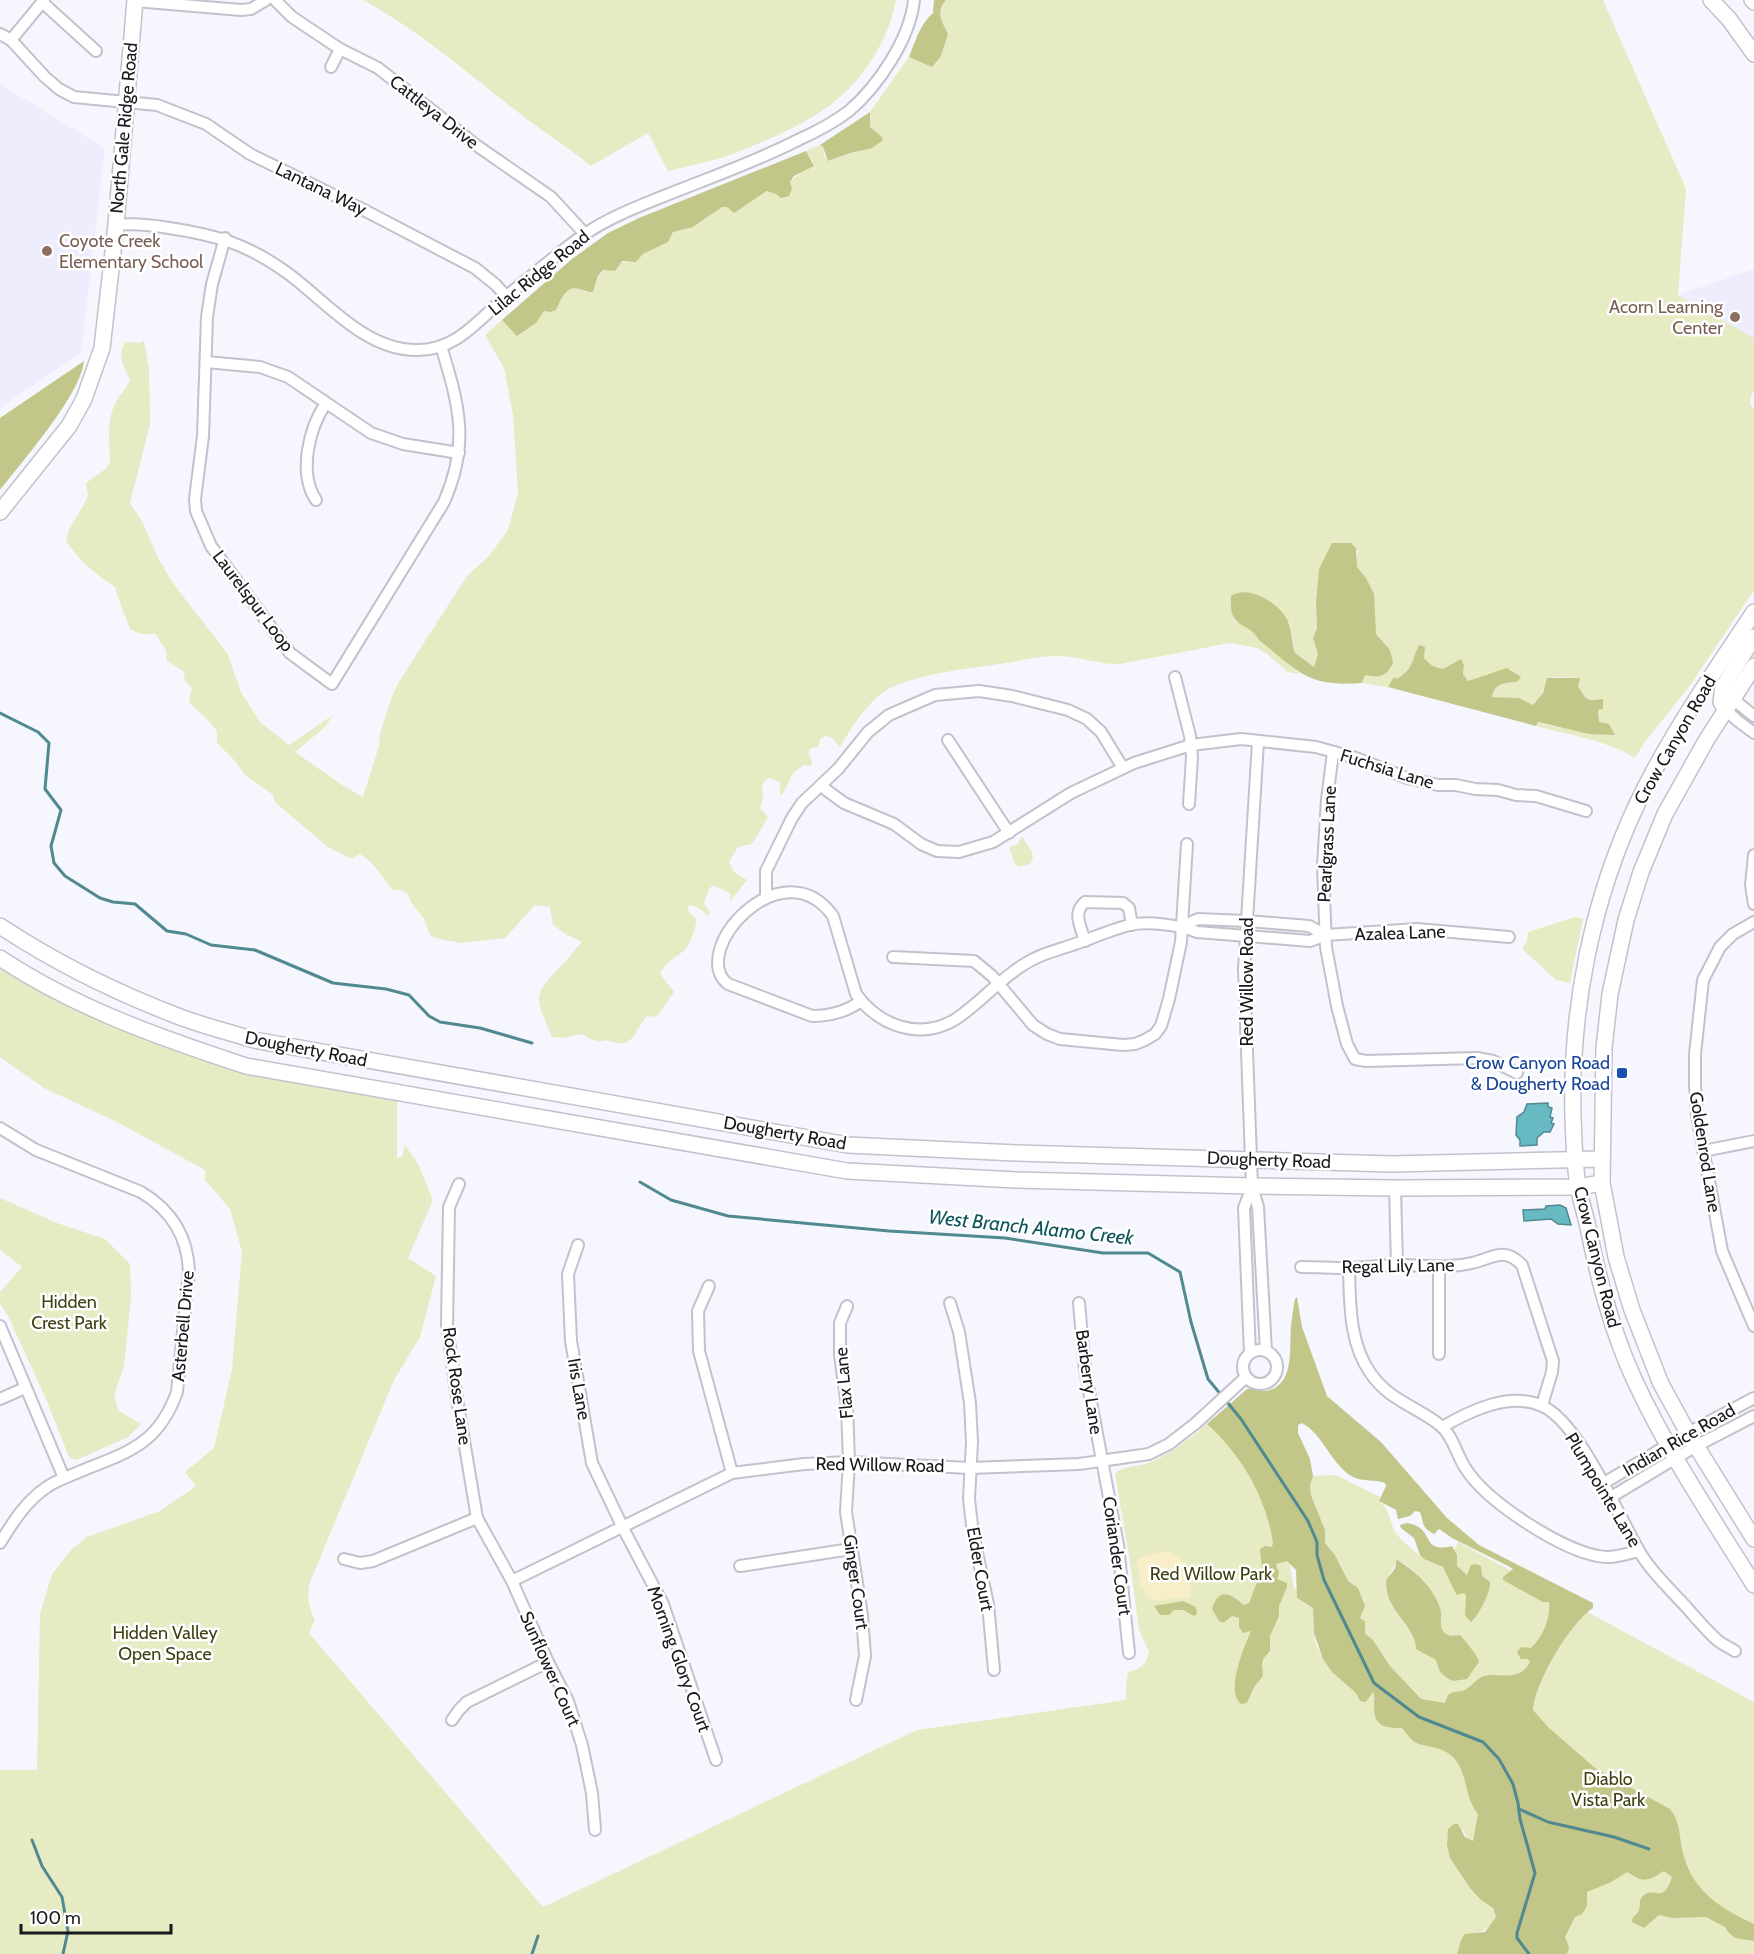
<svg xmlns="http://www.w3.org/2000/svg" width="1754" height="1954" font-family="Cabin,sans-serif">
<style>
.built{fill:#ededfd}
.green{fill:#e7ebc3;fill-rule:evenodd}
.forest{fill:#c2c689;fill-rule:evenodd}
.sand{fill:#f8eec8}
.water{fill:#67b9c2;stroke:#508990;stroke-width:1.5}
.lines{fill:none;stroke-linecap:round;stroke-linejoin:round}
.stream{stroke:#508990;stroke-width:3}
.street-casing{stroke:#c2c2cd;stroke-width:14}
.secondary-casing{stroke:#c2c2cd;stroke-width:18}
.street{stroke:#fff;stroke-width:10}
.secondary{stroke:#fff;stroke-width:15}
.education-dot{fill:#8d6e63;stroke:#fff;stroke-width:2}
.transit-dot{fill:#1a4fb4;stroke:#fff;stroke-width:2}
.labels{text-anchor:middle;stroke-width:5;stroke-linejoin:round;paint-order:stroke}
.street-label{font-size:18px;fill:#19191d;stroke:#fff}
.education-label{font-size:18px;fill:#785e54;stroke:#fff;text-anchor:start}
.transit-label{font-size:18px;fill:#164399;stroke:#fff;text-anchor:end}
.park-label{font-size:18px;fill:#404112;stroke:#fff}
.water-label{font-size:20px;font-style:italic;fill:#0c555c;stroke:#fff}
</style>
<rect width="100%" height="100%" fill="#f6f6fe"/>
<g class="built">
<path d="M0,84L105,148L81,353L0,408Z"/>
<path d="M1754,269V338L1678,295L1748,271Z"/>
</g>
<g class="green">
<path d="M363,0H896C889,40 862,82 829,106C802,126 762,143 730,155C710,162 688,166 668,171L648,133L591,166C565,145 536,127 510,106C462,68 416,29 363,0Z"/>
<path d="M946,0H1603L1686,189L1678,295L1754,338V391L1751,396L1750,404L1754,409V590L1691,684L1645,742L1635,758C1607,740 1568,735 1536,726L1537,722L1555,727L1614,734L1611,729L1599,722L1598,710L1603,699C1587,700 1587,700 1578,686L1579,678L1554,677L1544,688L1539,700L1533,705L1519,698L1492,697C1496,683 1504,683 1517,682L1520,677L1511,670L1492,673L1468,681L1463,674L1464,665L1461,660L1443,670C1429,666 1427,659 1415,654C1414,667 1407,672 1397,679L1394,678L1388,687L1362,683L1365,674L1371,676L1390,650L1376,634L1366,578L1357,567L1356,559L1358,551L1351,543L1316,603L1317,628L1313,638L1318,654L1314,668L1295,653L1290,624L1275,606L1230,601L1234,620L1256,633L1260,640L1300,674L1288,672L1267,654L1257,648L1230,643L1120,664C1099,665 1078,656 1056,656C1040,656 1023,660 1006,663C973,668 909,674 882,693C865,706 851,728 840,747L832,738L826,736L821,738L818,747L811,748L808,754L812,760L811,766L804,765L793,773L782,795L780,794V782L769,778L764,781L762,789L763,799L760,808L768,817L752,844L738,847L729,862L734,872L747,880L730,901V893L713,885L709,889L704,903L710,912L708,917C703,909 697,907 688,905L689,912L696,918C697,928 689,948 681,953C672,960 666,962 660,973C664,981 670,985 674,992L656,1017L647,1016C633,1032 634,1050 609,1041C603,1039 605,1042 599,1041C593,1041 587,1037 582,1034L563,1038L552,1037C535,996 531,997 564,963C571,957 575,948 582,942L567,935L553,925L550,907L535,905L505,938L462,943L439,939L430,935L424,919L411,902L407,893L401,890H392C382,877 375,863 360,854L352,859L329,848L276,803L272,794L246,776L234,760L217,743V731L205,717L191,705L189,699L192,688L183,678L185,674L183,671L167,661L166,651L155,633C145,636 139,634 130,629C125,615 119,602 115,587C96,574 79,561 66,541C67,528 82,510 88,496L86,483L107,468L110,462C110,442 106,423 115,404C119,395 126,390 130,380C123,364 117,359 125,342L140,343L144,341L149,369L150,424L130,503L143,523L158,558L175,586L227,653L241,692L260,722L289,745L333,715L325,727L295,752L342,785L363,797L379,746L380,734L392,696L400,680L467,576L489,556L508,530L518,493L513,415L504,368L485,335L502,320L518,336L536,323L544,311L569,289L577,288L585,292L596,285C601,264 618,261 636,262L643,254L668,242L673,232L693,227L722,207H727L734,212L768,191L776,194L813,162L806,151L820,145L823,147L824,155L828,161L847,154L860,152L870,127V112L909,57L918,61L941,56L948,34C940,22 936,13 946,0Z"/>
<path d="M1022,836L1032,852L1033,858L1030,864L1018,867L1014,862L1009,847L1017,845Z"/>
<path d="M1575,917L1583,919L1570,983L1556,980L1522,949L1527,941L1528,932Z"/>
<path d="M0,958L169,1041L397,1093V1158L402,1157L405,1145L418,1164L433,1200L408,1258L436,1276L420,1337L394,1380L310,1582C306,1596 309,1607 315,1620L309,1633L543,1907L917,1730L1126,1700V1686L1128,1672C1141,1669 1146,1665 1149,1652L1139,1630L1131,1569L1115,1474C1123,1465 1140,1467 1151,1462C1175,1451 1194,1436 1213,1418L1283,1522L1294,1588L1298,1592L1297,1598L1313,1608C1314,1616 1313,1624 1314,1632C1315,1659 1346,1687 1368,1700L1373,1692L1375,1696L1374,1710L1390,1666L1373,1640L1365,1635V1621L1360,1618L1365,1606L1358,1588L1348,1581L1335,1555L1325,1543V1530L1311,1495L1310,1485L1313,1476L1335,1475L1380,1497L1379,1501C1393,1512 1388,1525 1399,1537C1404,1543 1422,1557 1428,1561C1434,1564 1439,1564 1445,1569L1458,1542L1754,1702V1954H1530L1463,1830L1447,1835L1450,1858L1481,1900L1493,1908L1496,1917C1485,1936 1477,1930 1461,1940L1457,1954H0V1770H37L40,1614L52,1574L72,1549L87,1537L160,1511L196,1486L185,1472L214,1448L232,1369L242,1252L230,1209L205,1180V1170L119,1123L44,1088L0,1057ZM1397,1559L1408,1566L1427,1585L1412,1634C1404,1622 1380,1595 1387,1580C1390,1572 1394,1568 1397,1559Z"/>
<path d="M0,1198L57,1223L105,1239L130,1264L131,1297L124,1366L114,1396L119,1411L141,1424L128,1437L81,1458L75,1460L69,1457L46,1399L8,1316L0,1304V1292L22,1267L0,1250Z"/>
</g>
<g class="forest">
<path d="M934,0H946C935,13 942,21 948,34L941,56L932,67L909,57C915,42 920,24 933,13Z"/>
<path d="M870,112V127L882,137L883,140L872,148L847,154L828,161L823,147L820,145Z"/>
<path d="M806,151L814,166L794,176L790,182L792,189L789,196L781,198L776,194L767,191L734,213L727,207H722L693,227L673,232L668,242L643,254L636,262L622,261L615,271L603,270L598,276L593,292C587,292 584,290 579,289C565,285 561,301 556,310L550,312L544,311L536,323L517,336L502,320L572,259L608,233L639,218Z"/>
<path d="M84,361C81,394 22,462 0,490V418Z"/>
<path d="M1332,543H1351L1356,548L1357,567L1366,578L1374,594L1376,634L1390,650L1393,663C1386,677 1379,678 1365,675L1362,683C1307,687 1299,672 1259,640C1248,620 1228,631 1231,596C1249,583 1284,606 1289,624C1292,633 1292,644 1295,653L1314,667L1318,654L1313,638L1317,628L1316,603L1319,569Z"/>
<path d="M1419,645L1425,647L1424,658C1430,665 1434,667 1443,669L1461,659L1464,665L1463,674L1468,681L1507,668L1521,677L1517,682C1504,683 1495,683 1492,697L1519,698L1533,705L1543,693L1547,678H1580L1578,686C1586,700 1587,701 1603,699V709L1598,710L1599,722L1609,724L1615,735L1589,734L1538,722L1536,726L1388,687L1394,677L1397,679C1414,668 1411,662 1419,645Z"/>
<path d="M1297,1297L1302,1327L1327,1396L1381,1442L1447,1518L1479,1545L1593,1603V1608C1570,1623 1535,1682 1533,1710L1548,1727L1595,1768L1670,1809C1680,1821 1679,1834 1682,1849C1691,1890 1718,1907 1754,1924V1941L1735,1938L1728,1932L1725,1927L1706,1917L1672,1918L1659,1915L1644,1928L1632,1922C1632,1915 1637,1916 1639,1910C1641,1905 1638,1900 1643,1896C1654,1885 1663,1906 1672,1877L1664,1871C1645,1883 1644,1882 1627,1872L1611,1882L1587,1892V1906L1582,1914L1575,1917L1565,1937L1569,1947L1567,1954H1457L1461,1940L1465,1934L1485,1932L1496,1917L1493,1908L1481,1900L1470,1888L1450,1858L1447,1845L1448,1829L1454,1824H1458L1465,1837L1473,1841L1478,1814C1464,1797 1468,1774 1454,1758C1443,1747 1433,1748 1419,1744C1412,1742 1407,1734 1402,1728C1386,1728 1374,1727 1374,1707C1374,1701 1375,1698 1373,1692L1366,1702L1360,1701L1356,1693L1332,1672L1323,1659L1314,1633L1313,1608L1297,1598L1296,1570L1287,1561L1276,1564L1279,1573L1277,1579L1287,1583V1587L1279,1606V1616L1270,1636V1651L1263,1659L1262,1665L1263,1676L1254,1687L1247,1703L1241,1704C1225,1692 1244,1647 1251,1631L1243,1633L1239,1627V1618L1232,1616L1223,1623L1219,1621L1212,1609C1219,1586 1231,1594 1244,1605L1249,1603L1262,1569L1260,1549L1265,1546L1272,1547L1273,1542C1265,1495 1242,1456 1207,1424L1247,1389C1255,1388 1261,1393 1270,1390C1295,1382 1289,1346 1291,1327C1292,1318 1293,1308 1295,1299ZM1302,1423C1324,1435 1331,1465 1353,1477C1363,1482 1375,1479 1385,1483L1386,1486L1379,1501L1396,1510L1398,1519L1410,1516L1415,1511L1420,1512C1424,1523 1421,1527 1434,1534L1439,1529L1452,1538L1508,1566L1513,1569L1503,1577V1580L1543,1602H1549C1551,1618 1543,1637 1531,1648L1521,1647L1517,1652L1521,1659H1528L1530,1662C1519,1683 1502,1672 1484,1676C1477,1678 1472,1686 1465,1690C1460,1692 1453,1691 1448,1695L1445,1703L1421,1699L1390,1666L1373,1640L1365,1634V1621L1360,1618L1365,1606L1358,1588L1348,1581L1335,1555L1325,1543V1530L1311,1495L1310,1485L1313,1476L1310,1459L1298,1433V1425Z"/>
<path d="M1407,1523C1437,1528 1419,1554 1452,1546L1457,1555V1566L1467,1575L1471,1565L1476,1564L1481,1566L1482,1576L1490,1582C1491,1592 1478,1616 1471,1622L1465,1616L1466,1595L1463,1593L1457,1595L1455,1592L1443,1567L1424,1559L1420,1555L1414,1538L1401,1528L1400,1525Z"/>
<path d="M1396,1559C1415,1571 1436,1589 1441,1612C1442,1618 1439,1626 1443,1631C1447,1637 1454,1636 1460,1635C1466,1642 1477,1654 1479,1662L1467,1679L1453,1681L1447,1678L1440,1672L1436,1660L1416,1649C1417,1628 1386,1611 1386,1584C1386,1576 1392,1575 1395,1568C1396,1565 1396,1562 1396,1559Z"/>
<path d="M1183,1601L1196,1607L1197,1614L1194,1616L1183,1610H1174L1169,1615H1160L1154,1606Z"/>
</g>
<path class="sand" d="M1165,1551C1192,1556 1190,1574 1191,1597L1154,1601L1145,1595L1144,1587H1141L1137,1559Z"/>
<g class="water">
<path d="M1548,1103V1107L1552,1108L1550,1117L1553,1118L1551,1123L1554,1124L1550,1132H1544L1537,1138V1145L1520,1146V1140L1516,1135L1517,1117L1524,1112L1527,1104Z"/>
<path d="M1546,1206L1560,1205L1566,1208L1571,1225L1558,1224L1551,1219L1524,1221L1523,1210L1545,1209Z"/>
</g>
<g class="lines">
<g class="stream">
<path d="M0,713L38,732L49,743L45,789L61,810L51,846L54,863L65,876L100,898L113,902L135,904L167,931L186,934L211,945L255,950L333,983L386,989L409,995L429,1016L440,1022L480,1028L532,1043"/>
<path d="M640,1182L671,1200L728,1216L889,1231L1005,1238L1103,1253H1148L1180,1272L1191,1322L1208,1379L1241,1419L1308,1521L1317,1542V1555L1324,1580L1374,1683L1419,1717L1483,1742L1499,1759L1513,1784L1518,1803L1520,1819L1535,1873L1517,1933V1938L1529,1954"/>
<path d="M1519,1809L1548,1822L1614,1837L1649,1849"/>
<path d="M32,1840L42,1866L62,1897L68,1931L63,1954"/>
<path d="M532,1954L538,1936"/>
</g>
<defs>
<g id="street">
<path d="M275,0L292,17L340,49L378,68L476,145L551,197L585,234"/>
<path d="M135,1L241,10L251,9L266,0"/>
<path d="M42,2L96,51"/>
<path d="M0,34L11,40L45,77L59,89L74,97L157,105L206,124L250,154L360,208L475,268L496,285L506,296"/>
<path d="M11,40L44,0"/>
<path d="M331,67L340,49"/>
<path d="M116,225C134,223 151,225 169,228C216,235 247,244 286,272C325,300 364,350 416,350C458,351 480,317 509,294C534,274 559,252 585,234C610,217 637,207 664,196C709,178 755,162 798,140C816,132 833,123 849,111C878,86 910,39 914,0"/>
<path d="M225,238L212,284L207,317L203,436L195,499L196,511L211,546L290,653L332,684L444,502C470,443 459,405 441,346"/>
<path d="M206,362L260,367L288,377L371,433L403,444L459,453"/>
<path d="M316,500C298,473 309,428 326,403"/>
<path d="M1175,677L1190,736L1192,757L1189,804"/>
<path d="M1733,699L1754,716"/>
<path d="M1726,710L1738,721L1754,733"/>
<path d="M948,740L1009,833"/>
<path d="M1258,742L1244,969L1252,1186L1258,1207L1266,1351"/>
<path d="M1333,752L1327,800L1323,866L1326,947L1337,1006L1347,1044L1355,1059L1366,1061L1477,1058L1493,1061L1517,1073"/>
<path d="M821,786L844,803L894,824L921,844L937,851L959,852L993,842L1071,793L1134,763L1191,745L1241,739L1316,747L1356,758L1407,778L1438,785H1456L1475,789L1498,790L1516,795L1536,796L1586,811"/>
<path d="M1754,855L1751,885L1754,904"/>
<path d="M766,897V871L792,818L802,803L838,769L868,732L889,715L935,695L979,691L1012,696L1068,710L1087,719L1101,732L1123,768"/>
<path d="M1754,922L1733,934L1720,947L1703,980L1695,1054V1085L1697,1116L1722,1251L1754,1326"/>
<path d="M1183,926L1198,919L1247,921L1309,926L1326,935"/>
<path d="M1085,941C1081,927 1072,913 1085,902L1123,903L1129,908L1132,925"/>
<path d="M893,957L974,961L992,976L1033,1025L1047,1034L1060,1039L1123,1045L1135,1044L1145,1040L1155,1034L1161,1026L1169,999L1181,942L1187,844"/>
<path d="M861,1001C846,1012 831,1016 812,1016L728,984C687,952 782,845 833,916L856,994C879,1026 920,1041 956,1019C980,1003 999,980 1023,965C1041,953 1059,950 1078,943C1095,937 1113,929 1130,925C1147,921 1181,925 1197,932L1310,941L1326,935L1417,929L1509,937"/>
<path d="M0,1128L36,1150L141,1192C171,1210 188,1237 189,1272L177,1392C158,1445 128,1452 81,1471C70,1476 57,1480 47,1487C26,1501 13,1522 0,1543"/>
<path d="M1703,1151L1754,1141"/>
<path d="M459,1184L449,1207L447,1325L457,1399L477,1518L512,1581L548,1662L568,1701L582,1745L592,1793L595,1830"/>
<path d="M1395,1188L1397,1265"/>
<path d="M578,1245L568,1274L571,1341L592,1463L623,1528L663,1604L716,1760"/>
<path d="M1301,1267C1317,1267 1332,1268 1348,1268C1365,1268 1382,1265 1399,1265C1424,1265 1447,1269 1472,1263C1493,1258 1504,1246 1522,1265L1553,1361L1552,1372L1542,1405"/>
<path d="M1349,1268C1350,1304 1349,1343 1371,1374C1390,1401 1418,1407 1441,1426C1453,1436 1457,1456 1466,1469C1487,1502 1560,1549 1598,1556C1612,1559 1625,1554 1639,1551"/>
<path d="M709,1286L698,1311L699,1351L732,1473"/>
<path d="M950,1303L959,1332L970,1403L972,1442L969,1499L973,1534L988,1604L994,1670"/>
<path d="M1079,1303L1085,1370L1118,1545L1129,1653"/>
<path d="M847,1306L840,1323V1355L847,1406L849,1462L846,1512L862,1615L865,1656L856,1700"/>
<path d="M0,1326L64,1478"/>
<circle cx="1260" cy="1367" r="17"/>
<path d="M1250,1353L1244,1208L1252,1187"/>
<path d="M1439,1354V1267"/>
<path d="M0,1399L25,1388"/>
<path d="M1442,1427C1470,1411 1510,1391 1542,1406C1578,1421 1618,1514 1638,1549C1650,1571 1671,1590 1688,1609C1697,1619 1706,1630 1716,1639C1721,1644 1729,1647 1735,1651"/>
<path d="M1604,1483L1688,1433L1754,1398"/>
<path d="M1611,1497L1696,1446L1754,1416"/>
<path d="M344,1559L360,1563L373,1561L477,1518"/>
<path d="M740,1566L851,1549"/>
<path d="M512,1581L732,1473L804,1464L849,1462L970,1468L1079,1464L1149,1454L1169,1444L1196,1423L1245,1378"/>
<path d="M452,1720L459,1710L467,1702L548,1662"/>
</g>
<g id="secondary">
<path d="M1711,0L1729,19L1754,54"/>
<path d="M1752,0L1754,2"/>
<path d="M0,512L69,426L84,399L102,348L116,225L135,0"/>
<path d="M1754,612C1713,674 1670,735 1638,802C1592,899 1570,1009 1573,1117C1574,1139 1574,1163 1578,1185C1580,1199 1585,1213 1588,1227C1598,1278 1612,1331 1634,1379C1667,1451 1712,1518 1754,1585"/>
<path d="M1754,666L1707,739L1665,814L1641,872L1626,920L1610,994L1604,1048L1602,1183L1616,1257L1632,1310L1661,1384L1688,1433L1754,1539"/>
<path d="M1726,710L1721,702L1723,687L1754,637"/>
<path d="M0,926C56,963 117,993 180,1017C204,1026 229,1032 254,1040L848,1145L1016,1153L1392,1164L1602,1159"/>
<path d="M0,958C75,1008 161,1038 246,1066L847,1171L1016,1180L1252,1186L1395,1188L1578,1187L1602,1183"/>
</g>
</defs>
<use href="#street" class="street-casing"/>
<use href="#secondary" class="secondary-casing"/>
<use href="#street" class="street"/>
<use href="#secondary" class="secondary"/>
</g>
<g class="education-dot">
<circle cx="47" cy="251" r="6"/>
<circle cx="1735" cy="317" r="6"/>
</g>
<rect class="transit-dot" x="1616" y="1067" width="12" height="12" rx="3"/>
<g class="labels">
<g class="street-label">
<text transform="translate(434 112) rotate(38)" y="6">Cattleya Drive</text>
<text transform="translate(124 128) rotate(-85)" y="6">North Gale Ridge Road</text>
<text transform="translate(321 189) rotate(26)" y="6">Lantana Way</text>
<text transform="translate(539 273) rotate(-39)" y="6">Lilac Ridge Road</text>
<text transform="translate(253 601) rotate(53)" y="6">Laurelspur Loop</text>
<text transform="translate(1675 740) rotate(-60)" y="6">Crow Canyon Road</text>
<text transform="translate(1387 769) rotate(17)" y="6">Fuchsia Lane</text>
<text transform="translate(1327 844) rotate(-87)" y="6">Pearlgrass Lane</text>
<text transform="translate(1400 933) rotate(-2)" y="6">Azalea Lane</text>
<text transform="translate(1247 982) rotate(-90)" y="6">Red Willow Road</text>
<text transform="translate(306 1049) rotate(11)" y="6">Dougherty Road</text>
<text transform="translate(785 1133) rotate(10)" y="6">Dougherty Road</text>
<text transform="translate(1705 1152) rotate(81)" y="6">Goldenrod Lane</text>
<text transform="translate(1269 1160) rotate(2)" y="6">Dougherty Road</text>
<text transform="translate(1597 1257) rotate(76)" y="6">Crow Canyon Road</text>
<text transform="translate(1398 1266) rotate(-1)" y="6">Regal Lily Lane</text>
<text transform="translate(183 1326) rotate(-85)" y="6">Asterbell Drive</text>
<text transform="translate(1089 1382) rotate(82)" y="6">Barberry Lane</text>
<text transform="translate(844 1383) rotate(-95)" y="6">Flax Lane</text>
<text transform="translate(457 1386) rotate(82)" y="6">Rock Rose Lane</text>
<text transform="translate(579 1389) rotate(80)" y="6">Iris Lane</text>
<text transform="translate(1679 1440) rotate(-30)" y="6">Indian Rice Road</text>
<text transform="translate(880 1465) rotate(1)" y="6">Red Willow Road</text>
<text transform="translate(1603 1490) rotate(59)" y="6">Plumpointe Lane</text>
<text transform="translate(1117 1556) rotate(82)" y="6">Coriander Court</text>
<text transform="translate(980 1569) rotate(80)" y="6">Elder Court</text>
<text transform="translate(856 1582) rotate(82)" y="6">Ginger Court</text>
<text transform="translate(679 1659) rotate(70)" y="6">Morning Glory Court</text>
<text transform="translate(550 1669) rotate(66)" y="6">Sunflower Court</text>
</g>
<g class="education-label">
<text x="59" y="247">Coyote Creek<tspan x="59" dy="21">Elementary School</tspan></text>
<text x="1723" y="313" text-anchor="end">Acorn Learning<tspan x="1723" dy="21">Center</tspan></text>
</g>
<g class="transit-label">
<text x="1610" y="1069">Crow Canyon Road<tspan x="1610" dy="21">&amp; Dougherty Road</tspan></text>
</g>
<g class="park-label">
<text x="69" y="1308">Hidden<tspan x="69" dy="21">Crest Park</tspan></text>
<text x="1211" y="1580">Red Willow Park</text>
<text x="165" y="1639">Hidden Valley<tspan x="165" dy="21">Open Space</tspan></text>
<text x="1608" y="1785">Diablo<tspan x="1608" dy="21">Vista Park</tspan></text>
</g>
<g class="water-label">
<text transform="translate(1031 1227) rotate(6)" y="7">West Branch Alamo Creek</text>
</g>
</g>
<path d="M21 1924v9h150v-9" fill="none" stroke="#19191d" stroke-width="3"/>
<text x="30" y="1924" font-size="18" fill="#19191d" stroke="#ffffff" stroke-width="4.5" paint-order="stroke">100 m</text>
</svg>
